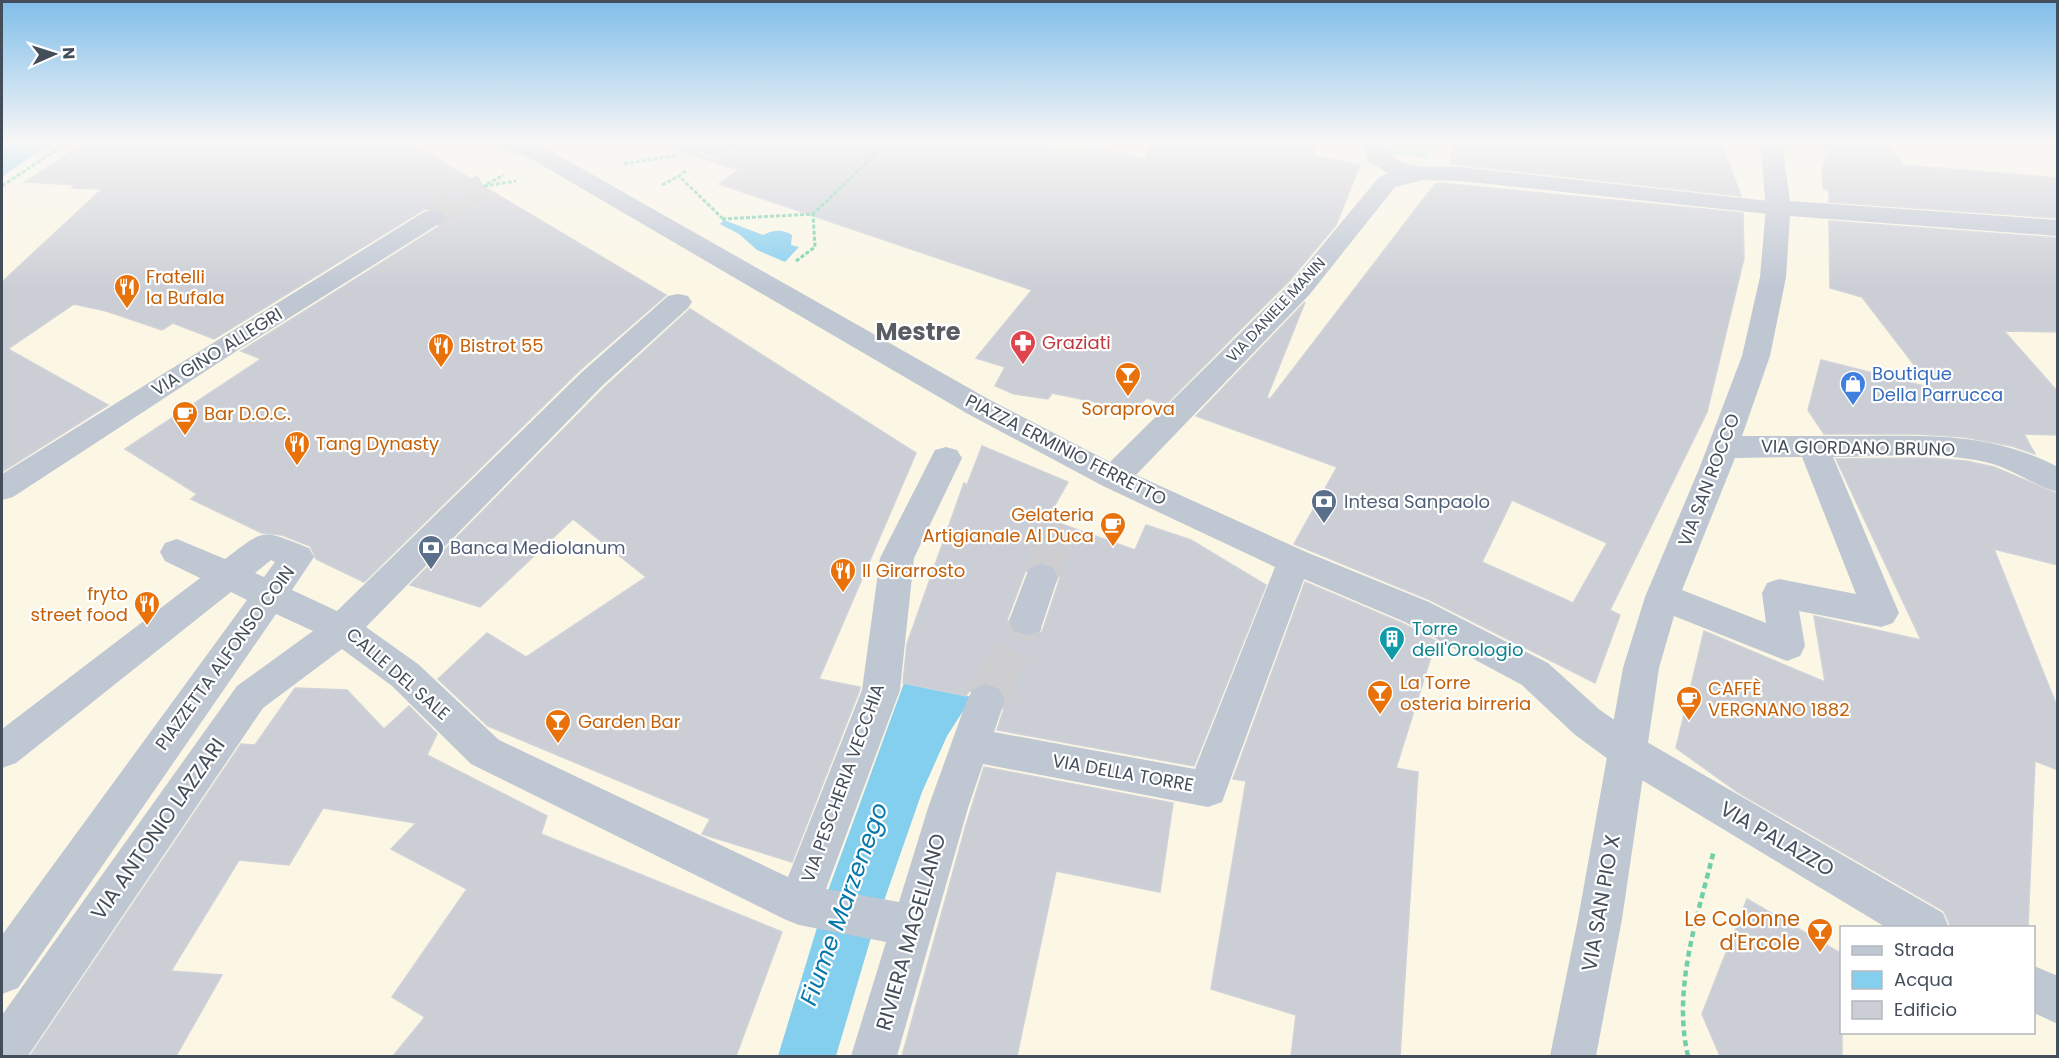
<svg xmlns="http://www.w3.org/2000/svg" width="2059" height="1058" font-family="Poppins,sans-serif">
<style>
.commercial{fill:#fcf7e4;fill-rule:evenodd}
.green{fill:#b8f0d3}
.water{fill:#84ceee}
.building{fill:#cbced5;stroke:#d0d2d9;stroke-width:1.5;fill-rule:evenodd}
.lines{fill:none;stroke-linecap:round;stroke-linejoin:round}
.pedestrian-tunnel-far2{stroke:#cecdcf;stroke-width:26;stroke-dasharray:26 13;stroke-linecap:butt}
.pedestrian-tunnel-far1{stroke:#cecdcf;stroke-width:33;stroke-dasharray:33 16;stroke-linecap:butt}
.pedestrian-tunnel{stroke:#cecdcf;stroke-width:41;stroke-dasharray:41 21;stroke-linecap:butt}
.path-far1{stroke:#70cfa9;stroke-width:3;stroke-dasharray:4 2;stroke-linecap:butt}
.path{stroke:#70cfa9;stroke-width:4.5;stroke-dasharray:6 4;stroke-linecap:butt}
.pedestrian{fill:#bfc7d3;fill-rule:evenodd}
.minor{fill:#bfc7d3;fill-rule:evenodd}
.labels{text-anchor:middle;stroke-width:4.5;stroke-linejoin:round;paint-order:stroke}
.far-street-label{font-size:15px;fill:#444e5b;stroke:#fff}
.food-label{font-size:18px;fill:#c56008;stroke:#fff;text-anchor:start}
.health-label{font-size:18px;fill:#be3a42;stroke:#fff;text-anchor:start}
.street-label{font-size:18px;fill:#444e5b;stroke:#fff}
.shop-label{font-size:18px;fill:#366cbe;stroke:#fff;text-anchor:start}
.service-label{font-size:18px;fill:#4e5e75;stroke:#fff;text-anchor:start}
.culture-label{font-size:18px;fill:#0d838f;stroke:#fff;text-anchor:start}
.near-street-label{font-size:21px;fill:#444e5b;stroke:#fff}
.near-food-label{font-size:21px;fill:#c56008;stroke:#fff;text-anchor:end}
.district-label{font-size:24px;font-weight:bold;fill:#595c62;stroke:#fff}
.near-water-label{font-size:24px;font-style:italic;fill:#0778ab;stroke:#fff}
</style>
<rect width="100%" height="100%" fill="#f0edec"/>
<path class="commercial" d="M2,142H2057V1056H2ZM1842,928H2034V1032H1842Z"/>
<path class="green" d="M1379,142H1429V158L1383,154Z"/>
<g class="water">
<path d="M11,142H51L2,177V148Z"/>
<path d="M724,220L763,235C773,230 782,229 792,235L791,245L799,247L785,262L757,250L739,234L720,224Z"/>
<path d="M904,683L972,697L947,736L922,792L870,941L836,1056H778L829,888Z"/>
</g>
<g class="building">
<path d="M86,142H409L666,295L580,370L364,582L316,559L310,546L282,535L262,533L191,499L197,494L125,449L261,359L241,351L443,224L447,218L444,211L433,208L423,210L214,339L173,323L162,330L106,311L74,304L8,349L108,405L2,472V282L102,189L72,188L75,185L25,182Z"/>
<path d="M675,142H707L698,150L702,156L709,158L728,154L739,142H1043L1041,148L1102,149L1146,160L1148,142H1319L1313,156L1360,165L1336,225L1290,280L1165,405L1147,398L1133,410L1052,393L1048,399L1014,394L995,386L1005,367L976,358L1032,290L719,184L738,170L674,149Z"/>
<path d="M1452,142H1721L1741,196L1451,164Z"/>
<path d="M1821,142H1885L1903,165L2058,178V218L1829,202V191L1823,188L1822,172L1826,156H1830Z"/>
<path d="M1440,183L1743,213L1744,258L1707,412L1610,610L1620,615L1595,683L1430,600L1294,544L1337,467L1196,416L1305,302L1267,397L1270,399L1435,184ZM1512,500L1607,543L1573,603L1482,562Z"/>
<path d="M1829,221L2058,238V332L2004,331L2058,392V435L2024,434L2035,454L2012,446L1964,437L1916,434H1824L1808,410L1821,360L1932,388L1862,297L1830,288Z"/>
<path d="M690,309L916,453L819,679L860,687V689L792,862L705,835L702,834L710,819L488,726L438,679L487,633L526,657L646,577L573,519L480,607L410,585L604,388Z"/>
<path d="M982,446L1068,482L1047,519L1135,550L1146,525L1191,540L1266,585L1194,766L997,730L1007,699L1000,687L987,682L972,687L966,696L903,683L907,644L964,483L967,485ZM1042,562L1055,567L1060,578L1042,632L1026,637L1012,632L1007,620L1027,567Z"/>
<path d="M1928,458L1966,461L1994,467L2058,494V565L1994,549L2058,709V770L2035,761L2028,927H1951L1944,911L1739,793L1676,748L1704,631L1825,682L1814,616L1921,640L1836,459Z"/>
<path d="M1305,582L1404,624L1436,641L1396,768L1418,772L1400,1056H1291L1296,1015L1211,989L1246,781L1233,779Z"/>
<path d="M295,688L347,690L384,729L409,706L437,734L427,755L547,816L541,834L782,932L736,1056H393L425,1017L392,997L467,889L391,849L416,823L323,808L289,865L239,860L171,971L222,975L176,1056H30L241,744L255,745Z"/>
<path d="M984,767L1173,803L1160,892L1056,871L1017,1056H902L966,825Z"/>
<path d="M1747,899L1842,954V1056H1720L1702,1014Z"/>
</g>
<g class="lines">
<path class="pedestrian-tunnel-far2" d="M433,217L484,186"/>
<g class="pedestrian-tunnel-far1">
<path d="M1041,577L1061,524"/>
<path d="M997,679L1027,621"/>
</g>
<path class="pedestrian-tunnel" d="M986,700L998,677"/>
<g class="path-far1">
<path d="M624,164L679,155"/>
<path d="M686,171L679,176L722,218"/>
<path d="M487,184L504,175"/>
<path d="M662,185L679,176"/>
<path d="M2,186L68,142"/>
<path d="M484,186L516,181"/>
<path d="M722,219L813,214L876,154L862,146L860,142"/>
<path d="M796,261L815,247L813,214"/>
</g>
<path class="path" d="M1688,1056C1672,988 1698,916 1714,850"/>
<g class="pedestrian">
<path d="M495,142H527L549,150L990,400L1110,462L1292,282L1379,177L1388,173L1369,162L1360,142H1382C1396,174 1432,165 1461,167L1787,203L1790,208L1787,213L1778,215L1461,181L1423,180L1395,187L1310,294L1136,475L1306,552L1429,602L1548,663L1600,710L1640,738L1943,913L1949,928H1887L1612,762L1574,734L1522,685L1405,622L1304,579L1222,802L1208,807L983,764L968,808L897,1056H851L886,942L799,925L784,919L471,764L392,686L342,649L263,708L250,713L237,708L231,697L237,686L313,631L276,614L18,988L2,994V935L247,600L231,592L16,763L2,768V729L200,578L165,561L160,552L165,543L177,539L225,559C266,528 260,529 309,548L314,557L292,590L337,611L582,372L668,296L678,294L688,296L692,302L688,308L602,386L366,627L418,664L499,740L788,877L862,690L880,558L935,450L946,447L957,450L962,458L914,558L900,690L826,889L899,902L928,808L967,700L973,689L986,684L999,689L1005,700L994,732L1195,769L1275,567L1103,486L968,414L533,160L498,147ZM271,560L275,562L264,577L255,573Z"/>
<path d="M710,142H737C730,153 716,158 704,155L700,150Z"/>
<path d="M433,210L442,212L445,217L442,222L238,350L13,497L2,500V474L424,212Z"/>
<path d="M1041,564L1053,568L1058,577L1040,631L1027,635L1014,631L1009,621L1029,568Z"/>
<path d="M2034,966L2058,976V1024L2034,1013Z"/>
</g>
<g class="minor">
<path d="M1760,142H1782L1790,201L2058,220V236L1790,216L1786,277L1770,356L1742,436C1784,436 1824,436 1866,436C1934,435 1995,434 2058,467V492C2032,485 2012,468 1985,462C1936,451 1883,457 1833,457L1899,613L1893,623L1881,627L1799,611L1805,646L1800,656L1787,661L1674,616L1659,668L1622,919L1596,1056H1550L1578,919L1623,668L1645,597L1699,469L1742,356L1760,277L1766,208ZM1802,457L1856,594L1779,579L1767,583L1762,593L1766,623L1682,590L1735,458Z"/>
<path d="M250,681L263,686L269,697L263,708L28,1056H2V1015L237,686Z"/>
</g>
</g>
<linearGradient id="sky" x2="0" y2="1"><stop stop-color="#80beea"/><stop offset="0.49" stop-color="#f8f7f6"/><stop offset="1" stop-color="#f8f7f6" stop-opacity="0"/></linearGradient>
<rect width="2059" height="290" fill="url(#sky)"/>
<defs>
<symbol id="restaurant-pin" viewBox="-11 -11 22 30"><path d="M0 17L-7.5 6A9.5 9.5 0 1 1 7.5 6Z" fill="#e8710a" stroke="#fff"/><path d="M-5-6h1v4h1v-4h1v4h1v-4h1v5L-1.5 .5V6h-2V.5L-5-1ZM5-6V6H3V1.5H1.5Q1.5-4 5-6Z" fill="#fff"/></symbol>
<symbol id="pharmacy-pin" viewBox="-11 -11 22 30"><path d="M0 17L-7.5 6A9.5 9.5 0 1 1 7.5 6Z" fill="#e0444e" stroke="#fff"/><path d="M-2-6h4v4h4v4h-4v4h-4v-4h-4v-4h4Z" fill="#fff"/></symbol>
<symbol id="bar-pin" viewBox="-11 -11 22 30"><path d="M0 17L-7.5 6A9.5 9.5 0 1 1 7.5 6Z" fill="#e8710a" stroke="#fff"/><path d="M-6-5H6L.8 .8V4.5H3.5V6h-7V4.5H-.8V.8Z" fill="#fff"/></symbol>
<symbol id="shop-pin" viewBox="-11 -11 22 30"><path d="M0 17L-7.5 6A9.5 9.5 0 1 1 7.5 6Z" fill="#3f7fe0" stroke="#fff"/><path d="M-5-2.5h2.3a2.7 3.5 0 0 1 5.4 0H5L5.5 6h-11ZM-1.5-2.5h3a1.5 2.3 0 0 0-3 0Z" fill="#fff"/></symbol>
<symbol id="cafe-pin" viewBox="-11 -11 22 30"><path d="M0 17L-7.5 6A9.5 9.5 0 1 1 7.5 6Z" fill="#e8710a" stroke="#fff"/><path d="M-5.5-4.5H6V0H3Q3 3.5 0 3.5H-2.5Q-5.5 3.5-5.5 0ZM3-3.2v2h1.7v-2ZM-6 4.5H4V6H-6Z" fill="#fff"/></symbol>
<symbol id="bank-pin" viewBox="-11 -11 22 30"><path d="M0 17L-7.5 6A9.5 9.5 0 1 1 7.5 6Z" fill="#5c6f8a" stroke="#fff"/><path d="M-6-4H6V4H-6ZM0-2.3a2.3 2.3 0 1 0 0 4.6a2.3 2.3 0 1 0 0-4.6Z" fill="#fff"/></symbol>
<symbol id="building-pin" viewBox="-11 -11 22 30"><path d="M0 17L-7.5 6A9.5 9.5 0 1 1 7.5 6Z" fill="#0f9aa8" stroke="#fff"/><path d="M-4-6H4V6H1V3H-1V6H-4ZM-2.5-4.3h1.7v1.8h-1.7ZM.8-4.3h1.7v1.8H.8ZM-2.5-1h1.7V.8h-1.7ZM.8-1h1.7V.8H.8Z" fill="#fff"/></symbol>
</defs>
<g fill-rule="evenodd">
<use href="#restaurant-pin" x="112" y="272" width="30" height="40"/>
<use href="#pharmacy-pin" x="1008" y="328" width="30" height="40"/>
<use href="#restaurant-pin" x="426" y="331" width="30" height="40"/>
<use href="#bar-pin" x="1113" y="360" width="30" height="40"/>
<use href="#shop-pin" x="1838" y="369" width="30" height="40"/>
<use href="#cafe-pin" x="170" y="399" width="30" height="40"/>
<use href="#restaurant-pin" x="282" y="429" width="30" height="40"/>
<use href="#bank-pin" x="1309" y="487" width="30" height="40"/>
<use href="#cafe-pin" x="1098" y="510" width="30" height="40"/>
<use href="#bank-pin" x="416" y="533" width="30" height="40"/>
<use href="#restaurant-pin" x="828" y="556" width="30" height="40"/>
<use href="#restaurant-pin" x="132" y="589" width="30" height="40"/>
<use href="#building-pin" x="1377" y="624" width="30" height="40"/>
<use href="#bar-pin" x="1365" y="678" width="30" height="40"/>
<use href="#cafe-pin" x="1674" y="684" width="30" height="40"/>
<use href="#bar-pin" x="543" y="707" width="30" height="40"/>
<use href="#bar-pin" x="1805" y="916" width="30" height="40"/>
</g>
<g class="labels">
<g class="far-street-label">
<text transform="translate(1276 310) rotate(-47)" y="5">VIA DANIELE MANIN</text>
</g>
<g class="food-label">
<text x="146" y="283">Fratelli<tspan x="146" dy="21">la Bufala</tspan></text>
<text x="460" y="352">Bistrot 55</text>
<text x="1128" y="415" text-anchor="middle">Soraprova</text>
<text x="204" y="420">Bar D.O.C.</text>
<text x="316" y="450">Tang Dynasty</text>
<text x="1094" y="521" text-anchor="end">Gelateria<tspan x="1094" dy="21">Artigianale Al Duca</tspan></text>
<text x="862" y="577">Il Girarrosto</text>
<text x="128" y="600" text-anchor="end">fryto<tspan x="128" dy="21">street food</tspan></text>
<text x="1400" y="689">La Torre<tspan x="1400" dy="21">osteria birreria</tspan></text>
<text x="1708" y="695">CAFFÈ<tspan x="1708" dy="21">VERGNANO 1882</tspan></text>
<text x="578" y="728">Garden Bar</text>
</g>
<g class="health-label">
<text x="1042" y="349">Graziati</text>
</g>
<g class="street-label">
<text transform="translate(217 352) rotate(-32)" y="6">VIA GINO ALLEGRI</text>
<text transform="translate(1858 448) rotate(1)" y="6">VIA GIORDANO BRUNO</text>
<text transform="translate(1066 450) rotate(27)" y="6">PIAZZA ERMINIO FERRETTO</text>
<text transform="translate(1709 480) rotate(-69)" y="6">VIA SAN ROCCO</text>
<text transform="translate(225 658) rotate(-54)" y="6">PIAZZETTA ALFONSO COIN</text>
<text transform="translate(398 674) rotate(41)" y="6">CALLE DEL SALE</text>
<text transform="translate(1123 773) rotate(10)" y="6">VIA DELLA TORRE</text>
<text transform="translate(843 783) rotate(-70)" y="6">VIA PESCHERIA VECCHIA</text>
</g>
<g class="shop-label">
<text x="1872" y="380">Boutique<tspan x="1872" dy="21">Della Parrucca</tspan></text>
</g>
<g class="service-label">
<text x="1344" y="508">Intesa Sanpaolo</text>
<text x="450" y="554">Banca Mediolanum</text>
</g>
<g class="culture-label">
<text x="1412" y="635">Torre<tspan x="1412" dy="21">dell'Orologio</tspan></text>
</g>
<g class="near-street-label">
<text transform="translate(158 829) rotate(-55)" y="7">VIA ANTONIO LAZZARI</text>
<text transform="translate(1777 839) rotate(30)" y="7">VIA PALAZZO</text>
<text transform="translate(1601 903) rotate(-80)" y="7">VIA SAN PIO X</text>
<text transform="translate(911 932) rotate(-74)" y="7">RIVIERA MAGELLANO</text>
</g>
<g class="near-food-label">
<text x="1800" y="926">Le Colonne<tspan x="1800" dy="24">d'Ercole</tspan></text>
</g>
<g class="district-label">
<text x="918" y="340">Mestre</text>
</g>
<g class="near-water-label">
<text transform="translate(844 904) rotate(-70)" y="8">Fiume Marzenego</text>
</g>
</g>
<rect width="2059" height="1058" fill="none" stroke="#444e5b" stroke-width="6"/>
<rect x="1840" y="926" width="195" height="108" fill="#ffffff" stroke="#b4b8bd" stroke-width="1.5"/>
<rect x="1852" y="946" width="30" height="9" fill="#bfc7d3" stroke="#b4b8bd" stroke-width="1.5"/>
<text x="1894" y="956" font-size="18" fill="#444e5b">Strada</text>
<rect x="1852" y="971" width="30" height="18" fill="#84ceee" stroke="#b4b8bd" stroke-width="1.5"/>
<text x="1894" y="986" font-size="18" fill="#444e5b">Acqua</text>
<rect x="1852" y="1001" width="30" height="18" fill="#cbced5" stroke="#b4b8bd" stroke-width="1.5"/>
<text x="1894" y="1016" font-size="18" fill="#444e5b">Edificio</text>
<g transform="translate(54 54) rotate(87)" stroke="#ffffff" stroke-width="4.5" paint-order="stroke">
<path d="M0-4.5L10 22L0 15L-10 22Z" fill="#444e5b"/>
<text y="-9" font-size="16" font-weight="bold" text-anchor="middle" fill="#444e5b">N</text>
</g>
</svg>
